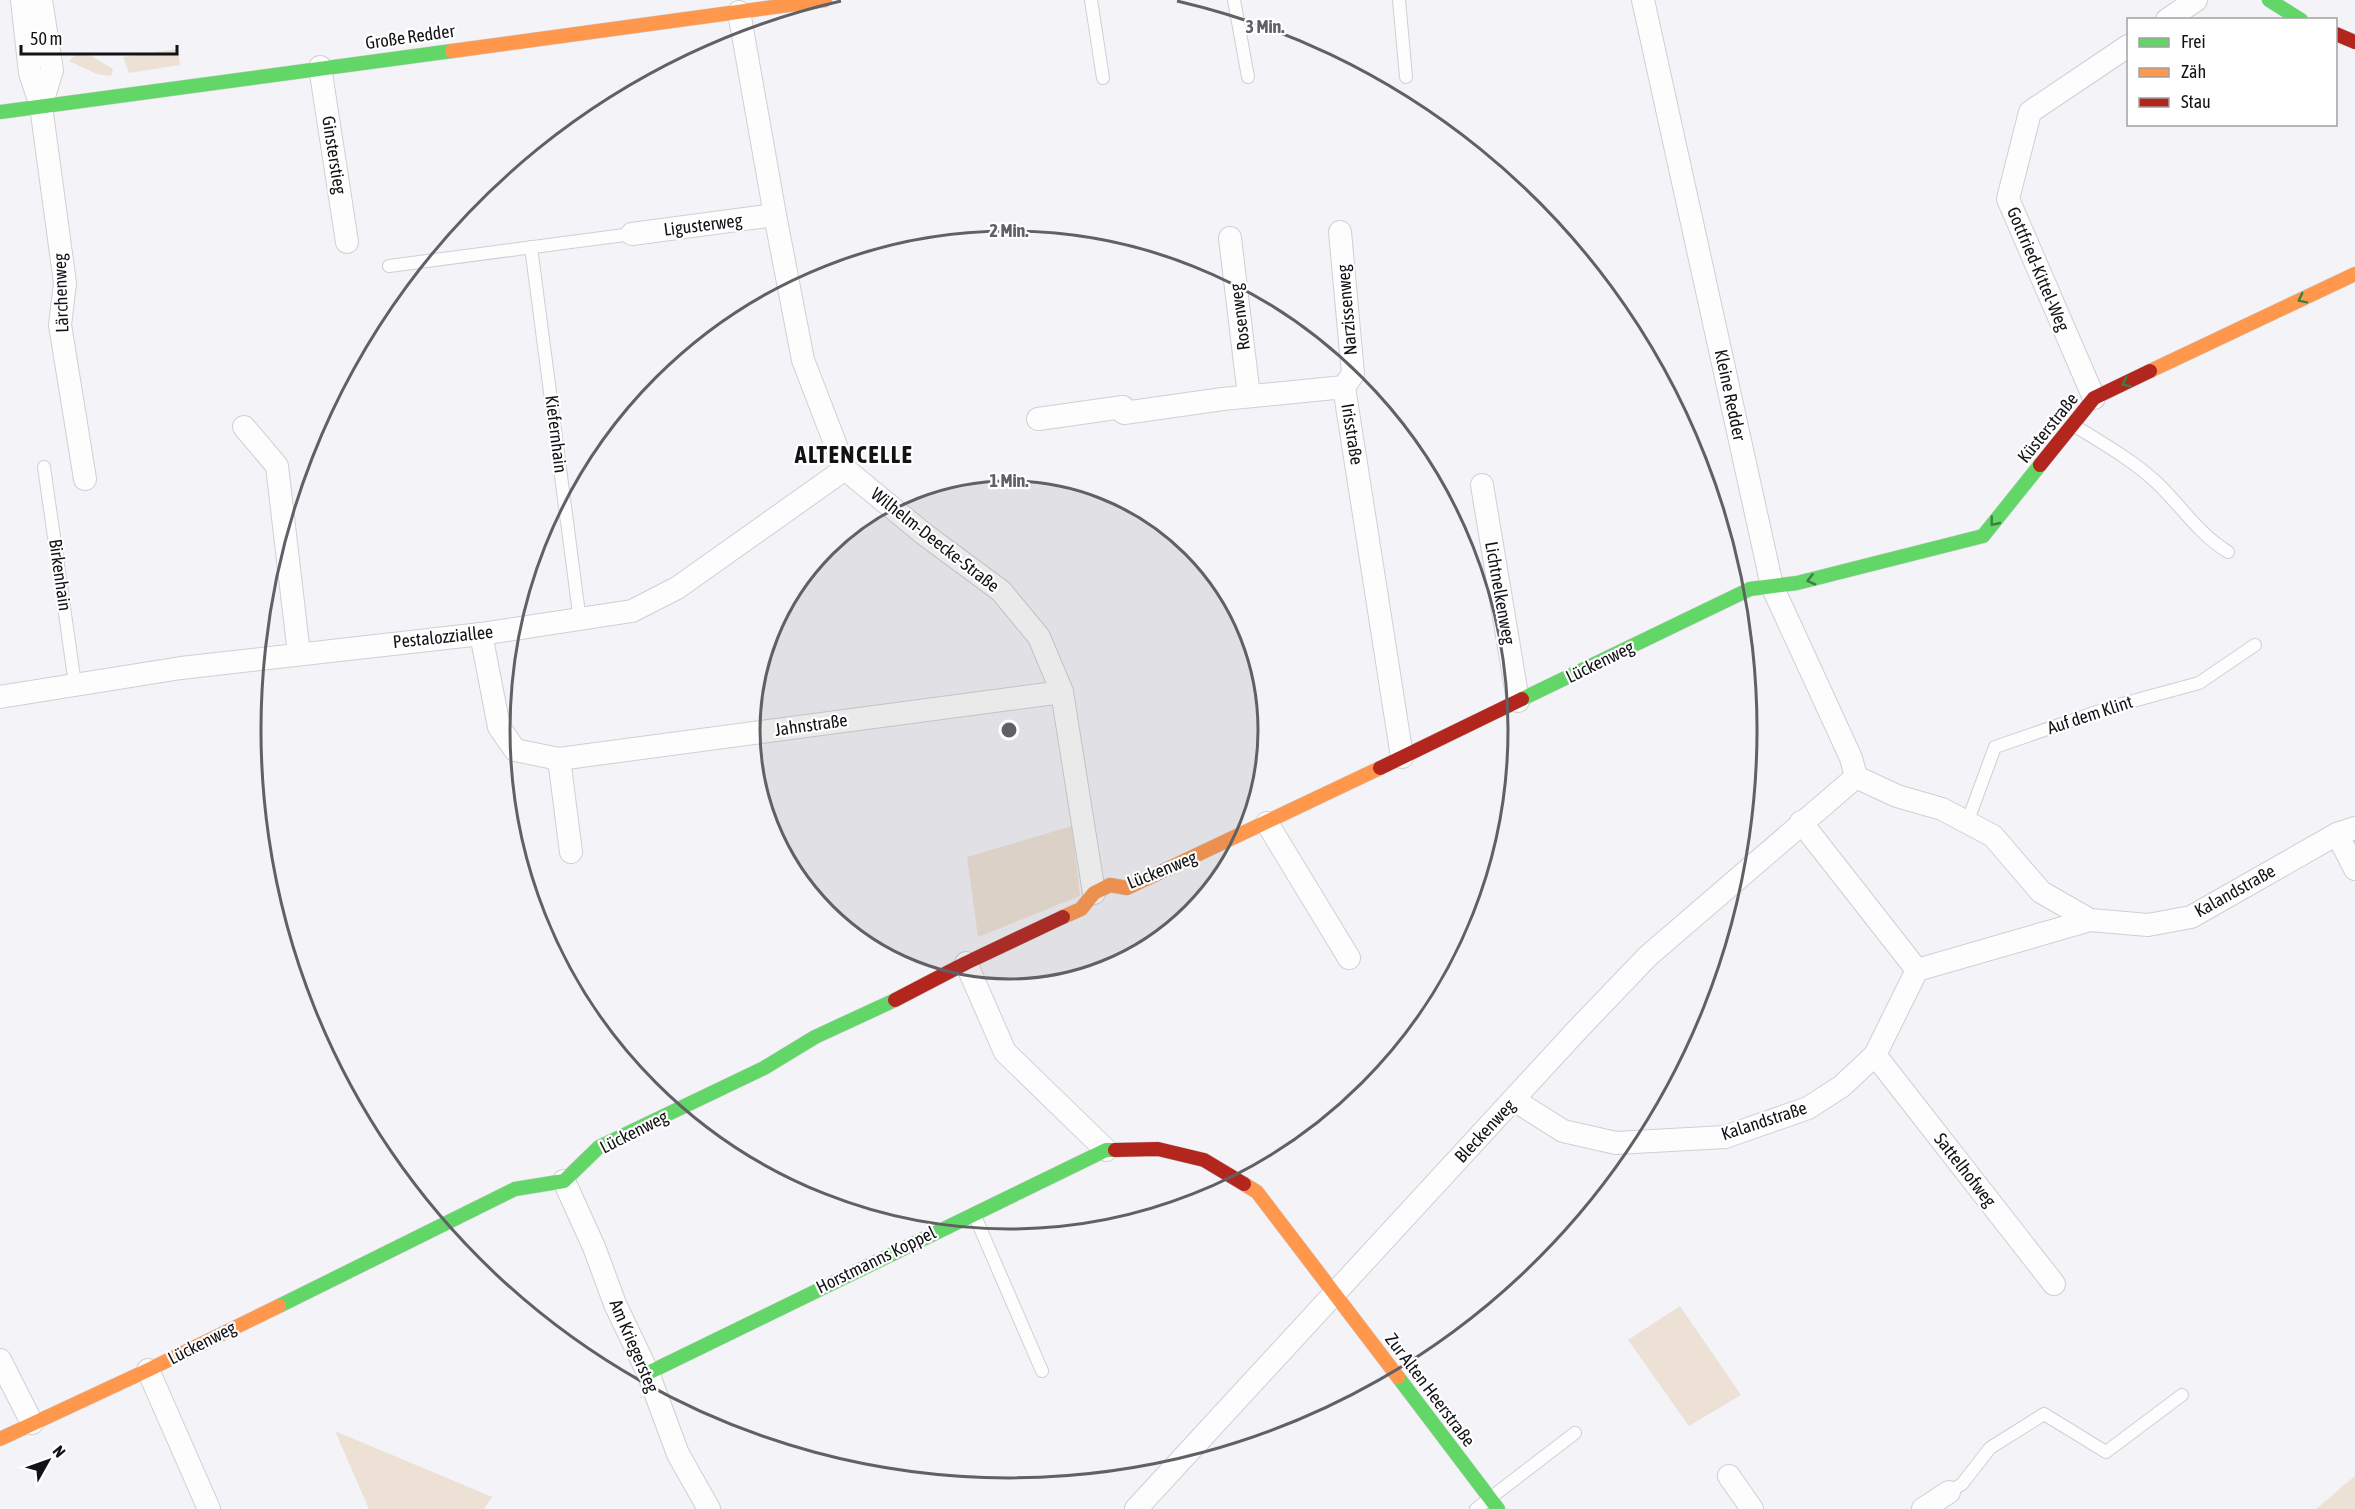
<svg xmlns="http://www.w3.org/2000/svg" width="2355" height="1509" font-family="'Asap Condensed',sans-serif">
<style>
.green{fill:#ede1d5}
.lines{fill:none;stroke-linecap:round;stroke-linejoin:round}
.lane-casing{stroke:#d0d0d3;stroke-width:14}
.street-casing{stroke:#d0d0d3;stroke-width:24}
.fast-casing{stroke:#d0d0d3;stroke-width:15}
.slow-casing{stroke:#d0d0d3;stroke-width:15}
.jam-casing{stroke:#d0d0d3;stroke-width:15}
.lane{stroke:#fdfdfe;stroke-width:12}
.street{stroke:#fdfdfe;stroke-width:22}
.fast{stroke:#63d668;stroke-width:14}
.slow{stroke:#ff974d;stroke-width:14}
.jam{stroke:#b3261e;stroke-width:14}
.oneway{stroke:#3f7e43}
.ring{fill:none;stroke:#616165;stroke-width:3}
.labels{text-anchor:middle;stroke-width:4.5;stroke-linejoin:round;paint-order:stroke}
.street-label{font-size:18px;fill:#131316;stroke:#fff}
.district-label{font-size:24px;font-weight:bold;letter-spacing:1.5px;fill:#131316;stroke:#fff}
.centre{fill:#616165;stroke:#fff;stroke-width:3}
.ring-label{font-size:18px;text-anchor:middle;font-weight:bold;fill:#616165;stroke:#fff;stroke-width:4.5;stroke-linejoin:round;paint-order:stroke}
</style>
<rect width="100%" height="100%" fill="#f3f3f8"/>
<g class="green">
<path d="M178,49L180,65L129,73L123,57Z"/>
<path d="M88,54L113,69L111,76L97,74L69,61L75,55Z"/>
<path d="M1072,826L1080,896L978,937L967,857Z"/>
<path d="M1680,1306L1741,1395L1689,1426L1628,1340Z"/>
<path d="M335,1431L492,1497L484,1509H369Z"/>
<path d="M2355,1476V1509H2316Z"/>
</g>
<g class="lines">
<defs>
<g id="lane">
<path d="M1091,0L1103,78"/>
<path d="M1234,0L1248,77"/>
<path d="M1399,0L1406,77"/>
<path d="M531,247L580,621"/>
<path d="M389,266L632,234"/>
<path d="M2075,426C2102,443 2131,459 2155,481C2181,505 2196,532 2228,552"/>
<path d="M44,467L75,684"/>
<path d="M1967,823L1995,747L2111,707L2199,683L2255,645"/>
<path d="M974,1214L1042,1371"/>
<path d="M1949,1492L1962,1484L1990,1448L2044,1414L2106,1452L2182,1395"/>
<path d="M1476,1509L1575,1433"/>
</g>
<g id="street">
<path d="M22,0L30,73L41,106L65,283L60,325L85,479"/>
<path d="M41,0L52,70L41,106"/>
<path d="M1643,0L1772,586L1851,758L1856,777"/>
<path d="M739,12L775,215L803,360L845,469L924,534L1001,591L1039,637L1062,692L1094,893"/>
<path d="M2167,20L2196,0"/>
<path d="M320,67L347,242"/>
<path d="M1340,232L1353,374L1344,387"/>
<path d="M632,234L775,215"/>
<path d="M1230,238L1249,396"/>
<path d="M2094,398L2008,199L2030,112L2128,46"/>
<path d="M1038,419L1123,407L1124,413L1223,399L1344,387L1402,757"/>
<path d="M244,427L277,466L299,654"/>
<path d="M1482,485L1518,701"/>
<path d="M481,634L499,727L515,750L559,759L1062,692"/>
<path d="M0,697L181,668L481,634L632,611L677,588L845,469"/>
<path d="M559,759L571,852"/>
<path d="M1856,777L1897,796L1942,809L1993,836L2041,892L2090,920"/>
<path d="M1801,822L1917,970L2090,920L2148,925L2191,917L2337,834L2355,828"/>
<path d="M1267,823L1349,958"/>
<path d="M2337,834L2355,869"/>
<path d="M966,963L1005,1052L1106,1150"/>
<path d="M1875,1055L2054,1284"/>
<path d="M1514,1100L1563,1131L1616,1143L1725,1137L1808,1108L1842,1086L1875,1055L1917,970"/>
<path d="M564,1181L594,1247L615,1304L648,1373L678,1454L709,1509"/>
<path d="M0,1360L32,1423"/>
<path d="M148,1370L209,1509"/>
<path d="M1729,1476L1752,1509"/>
<path d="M1136,1509L1579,1028L1648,956L1856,777"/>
<path d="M1923,1509L1949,1492"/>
</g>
<g id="fast">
<path d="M2269,0L2301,20"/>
<path d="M0,112L452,51"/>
<path d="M1522,699L1750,589L1797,583L1983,536L2040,465"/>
<path d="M279,1306L515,1189L564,1181L599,1147L764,1068L815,1037L895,1000"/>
<path d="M648,1373L1106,1150H1115"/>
<path d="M1398,1377L1498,1509"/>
</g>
<g id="slow">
<path d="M452,51L825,0"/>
<path d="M2150,371L2355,274"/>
<path d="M1063,917L1081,909L1094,893L1110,885L1127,888L1380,768"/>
<path d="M1244,1184L1257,1192L1398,1377"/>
<path d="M0,1439L148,1370L279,1306"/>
</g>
<g id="jam">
<path d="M2336,34L2355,42"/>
<path d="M2040,465L2094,398L2150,371"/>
<path d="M1380,768L1522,699"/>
<path d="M895,1000L966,963L1063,917"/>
<path d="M1115,1150L1158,1149L1204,1160L1244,1184"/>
</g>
</defs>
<use href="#lane" class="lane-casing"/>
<use href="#street" class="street-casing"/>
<use href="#fast" class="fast-casing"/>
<use href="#slow" class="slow-casing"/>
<use href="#jam" class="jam-casing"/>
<use href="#lane" class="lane"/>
<use href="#street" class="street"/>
<use href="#fast" class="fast"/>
<use href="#slow" class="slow"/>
<use href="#jam" class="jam"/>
</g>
<defs><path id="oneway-chevron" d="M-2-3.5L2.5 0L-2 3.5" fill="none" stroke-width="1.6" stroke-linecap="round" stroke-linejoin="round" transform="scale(1.5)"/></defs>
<g class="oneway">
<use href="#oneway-chevron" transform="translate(2302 299) rotate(154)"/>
<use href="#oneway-chevron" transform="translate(2126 383) rotate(154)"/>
<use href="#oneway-chevron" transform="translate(1994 522) rotate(129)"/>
<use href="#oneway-chevron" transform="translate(1811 580) rotate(166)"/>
</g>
<circle cx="1009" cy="730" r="249" fill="#616165" fill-opacity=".12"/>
<g class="ring">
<circle cx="1009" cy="730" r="249"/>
<circle cx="1009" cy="730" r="499"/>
<path d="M1177 1A748 748 0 1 1 841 1"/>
</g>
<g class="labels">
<g class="street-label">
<text transform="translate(410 37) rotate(-8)" y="6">Große Redder</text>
<text transform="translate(334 155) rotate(81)" y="6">Ginsterstieg</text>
<text transform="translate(703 225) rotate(-7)" y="6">Ligusterweg</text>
<text transform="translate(2038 269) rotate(67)" y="6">Gottfried-Kittel-Weg</text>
<text transform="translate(61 293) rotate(-92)" y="6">Lärchenweg</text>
<text transform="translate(1347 310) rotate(-95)" y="6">Narzissenweg</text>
<text transform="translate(1240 317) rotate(-97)" y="6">Rosenweg</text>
<text transform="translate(1730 395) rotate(78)" y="6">Kleine Redder</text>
<text transform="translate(2048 428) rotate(-51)" y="6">Küsterstraße</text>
<text transform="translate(556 434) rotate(83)" y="6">Kiefernhain</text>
<text transform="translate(1352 434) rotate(81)" y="6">Irisstraße</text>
<text transform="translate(935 540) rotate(38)" y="6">Wilhelm-Deecke-Straße</text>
<text transform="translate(60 575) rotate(82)" y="6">Birkenhain</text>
<text transform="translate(1500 593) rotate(80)" y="6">Lichtnelkenweg</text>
<text transform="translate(443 637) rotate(-6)" y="6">Pestalozziallee</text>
<text transform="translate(1600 662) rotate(-26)" y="6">Lückenweg</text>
<text transform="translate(2090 715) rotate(-18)" y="6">Auf dem Klint</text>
<text transform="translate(811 725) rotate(-8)" y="6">Jahnstraße</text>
<text transform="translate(1162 870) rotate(-22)" y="6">Lückenweg</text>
<text transform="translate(2235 891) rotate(-29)" y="6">Kalandstraße</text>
<text transform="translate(1764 1121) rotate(-18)" y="6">Kalandstraße</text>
<text transform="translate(1485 1131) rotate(-47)" y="6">Bleckenweg</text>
<text transform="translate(634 1132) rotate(-27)" y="6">Lückenweg</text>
<text transform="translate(1965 1170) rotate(52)" y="6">Sattelhofweg</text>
<text transform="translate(876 1260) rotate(-26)" y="6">Horstmanns Koppel</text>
<text transform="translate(202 1343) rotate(-27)" y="6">Lückenweg</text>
<text transform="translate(634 1346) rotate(67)" y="6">Am Kriegersteg</text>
<text transform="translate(1430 1390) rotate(53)" y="6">Zur Alten Heerstraße</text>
</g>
<g class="district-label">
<text x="854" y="463">ALTENCELLE</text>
</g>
</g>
<circle cx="1009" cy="730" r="9" class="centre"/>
<g class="ring-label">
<text x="1265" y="33">3 Min.</text>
<text x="1009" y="237">2 Min.</text>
<text x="1009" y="487">1 Min.</text>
</g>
<rect x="2127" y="18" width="210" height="108" fill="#ffffff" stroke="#a1a1a2" stroke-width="1.5"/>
<rect x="2139" y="38" width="30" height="9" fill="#63d668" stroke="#a1a1a2" stroke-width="1.5"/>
<text x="2181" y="48" font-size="18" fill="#131316">Frei</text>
<rect x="2139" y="68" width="30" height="9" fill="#ff974d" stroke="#a1a1a2" stroke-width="1.5"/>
<text x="2181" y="78" font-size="18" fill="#131316">Zäh</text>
<rect x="2139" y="98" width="30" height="9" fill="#b3261e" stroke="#a1a1a2" stroke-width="1.5"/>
<text x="2181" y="108" font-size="18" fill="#131316">Stau</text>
<g transform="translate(48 1461) rotate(50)" stroke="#ffffff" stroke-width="4.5" paint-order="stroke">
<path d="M0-4.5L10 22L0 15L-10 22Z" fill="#131316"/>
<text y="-9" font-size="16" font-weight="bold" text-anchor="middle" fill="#131316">N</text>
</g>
<path d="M21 45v9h156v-9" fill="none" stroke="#131316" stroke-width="3"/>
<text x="30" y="45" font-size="18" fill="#131316" stroke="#ffffff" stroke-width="4.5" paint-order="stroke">50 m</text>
</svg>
